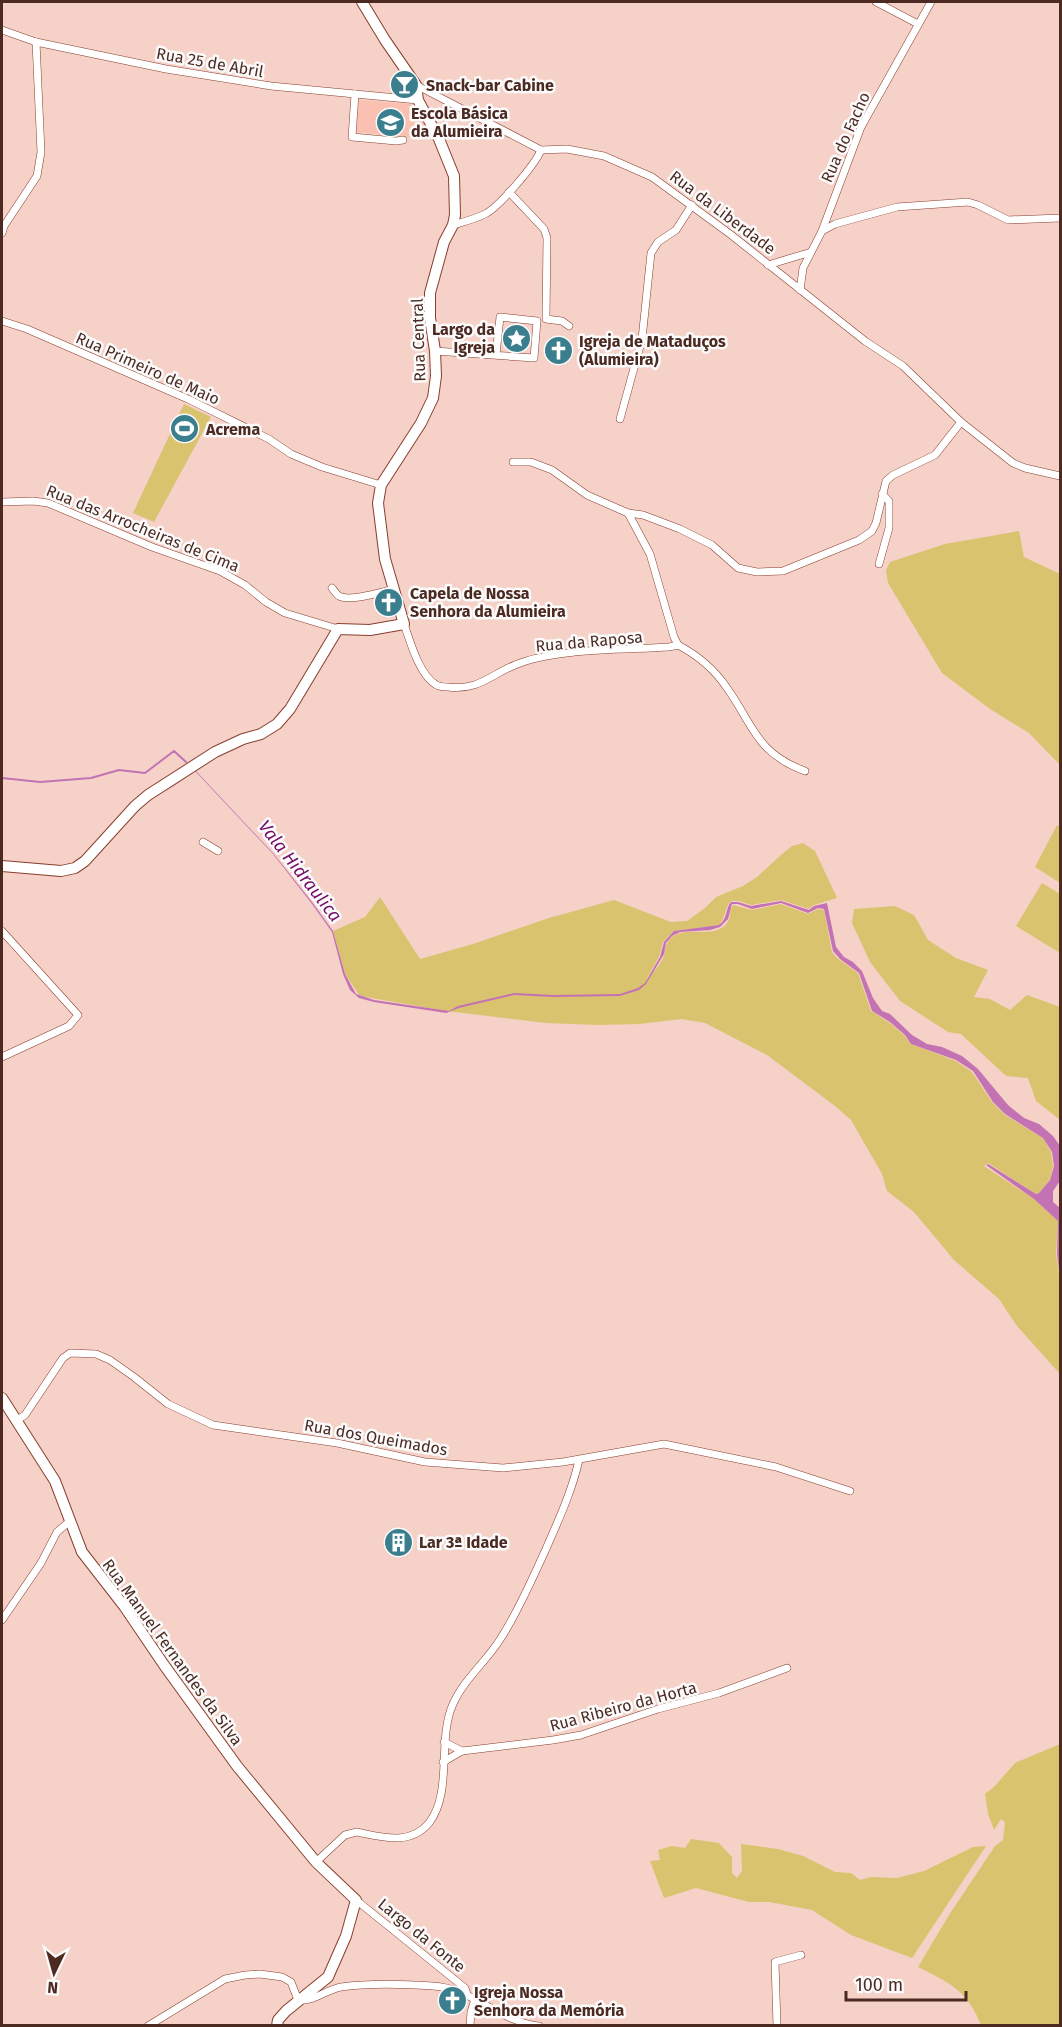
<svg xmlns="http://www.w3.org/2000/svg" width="1062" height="2027" font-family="'Fira Sans',sans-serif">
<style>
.built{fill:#fac0b2}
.green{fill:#dac36f}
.water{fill:#c372b4}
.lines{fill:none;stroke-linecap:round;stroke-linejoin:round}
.stream{stroke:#c372b4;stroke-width:2}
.street-casing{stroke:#893e2c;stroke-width:8}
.secondary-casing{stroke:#893e2c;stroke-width:12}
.street{stroke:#fff;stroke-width:7}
.secondary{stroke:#fff;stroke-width:10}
.labels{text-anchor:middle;stroke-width:5;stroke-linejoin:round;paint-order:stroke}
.street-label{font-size:16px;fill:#4c2a22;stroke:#fbfbfb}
.poi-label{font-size:16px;font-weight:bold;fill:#4c2a22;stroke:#fbfbfb;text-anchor:start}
.water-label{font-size:18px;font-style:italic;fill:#740d67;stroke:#fbfbfb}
</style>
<rect width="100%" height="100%" fill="#f5d1c8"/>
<path class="built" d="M359,100L411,104L427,128V134L431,135L430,139L355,132Z"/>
<g class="green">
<path d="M184,404L211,417L154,522L133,513Z"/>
<path d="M1019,531L1024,557L1060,574V765L1029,733L990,709L942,673L888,583L886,570L890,562L945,544Z"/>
<path d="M1057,825L1060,828V883L1035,867Z"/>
<path d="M803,843L815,851L837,898L814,905L809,909L781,900L751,905L739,901H731C724,908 726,918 719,925L674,931L663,942L659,957L646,980C652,974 659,966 663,958C666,951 665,942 672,937C687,925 714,940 727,923C731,918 729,911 733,905L752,910L781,904L808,914L818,909L824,910L832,952L837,958L858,973L871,1011L890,1023L904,1035L911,1044L956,1061L972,1072L992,1102L1005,1115L1043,1138L1051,1152L1053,1166L1050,1179L1039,1193L1036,1194L988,1163L984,1166L1034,1199L1058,1221L1056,1254L1060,1280V1374L1017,1326L999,1299L954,1260L914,1212L887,1191L882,1174L851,1120L835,1106L767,1055L705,1023L681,1019L640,1024L597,1025L546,1023L446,1011L360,996L345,974L333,931L365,917L380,897L420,959L473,944L549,918L614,900L671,922L687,921L705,908L716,897L743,886L757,877L782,854L792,846Z"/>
<path d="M1042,883L1060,894V953L1016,926Z"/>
<path d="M895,906L914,915L928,940L956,958L988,970L974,997L990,999L1010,1010L1027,995L1060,1007V1120L1036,1101L1028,1078L1006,1076L961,1034L948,1032L900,1001L870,962L852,923L854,909Z"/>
<path d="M1060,1744V2025H981C967,1990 950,1983 918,1967L949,1915L995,1846L1003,1840L1005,1822L1001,1819L994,1830L988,1814L985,1794L995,1786L1015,1763Z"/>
<path d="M691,1839L719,1843L732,1857V1873L737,1878L742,1871L741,1844L778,1849L803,1856L835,1872L851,1873L860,1880L871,1877L897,1878L924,1871L973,1847L986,1846L912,1958L851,1935L812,1910L769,1902H749L696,1888L664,1898L650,1861L660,1860L658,1850L672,1846L685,1848Z"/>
</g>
<path class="water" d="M195,770L273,853L312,902L333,931L345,974L356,994L374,1000L449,1011L458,1006L514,993L553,995L620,994L638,988L645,983L660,957L664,942L674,931L719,925C728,919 725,909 731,902H738L751,906L781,901L809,910L814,906L827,903L836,947L844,957L853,962L862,971L873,998L882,1011L890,1014L912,1035L927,1044L942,1047L962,1056L978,1069L1008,1105L1024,1118L1039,1124L1053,1136L1060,1146V1181L1053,1191V1202L1060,1208V1278L1057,1254L1058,1221L1034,1199L986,1165L988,1164L1036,1194L1039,1193L1050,1180L1054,1166L1052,1152L1043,1138L1005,1114L993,1102L973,1071L956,1060L911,1044L905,1035L890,1022L872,1011L859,973L840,959L833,951L824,909L818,908L808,913L781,903L752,909L738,904H732L728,919L720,927L710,930L680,932L672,936L666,943L664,954L646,984L639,990L620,996L553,997L514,995L459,1008L446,1013L374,1002L359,998L350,990L343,974L332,932L312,904L273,854L195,771L161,795Z"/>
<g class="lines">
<path class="stream" d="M2,778L40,782L91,778L119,770L145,773L174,751L186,762"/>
<defs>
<g id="street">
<path d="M876,2L918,24"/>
<path d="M2,30L36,42L166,69L271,86L418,100"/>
<path d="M416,85L541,150L567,149L604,156L652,177L730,234L865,341L903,366L961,422L1013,463L1025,468L1060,476"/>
<path d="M355,94L352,137L396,141L403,140"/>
<path d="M509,192L544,229L547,238L546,319L562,321L569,326"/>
<path d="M453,225C463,222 475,219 485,214C499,207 535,165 541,150"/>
<path d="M822,231L835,224L897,207L968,202L978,205L1008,220L1060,218"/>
<path d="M2,233L4,226L37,176L41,152L36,42"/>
<path d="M768,265L808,253"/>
<path d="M800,290L803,268L822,231L861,127L931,2"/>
<path d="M2,321L27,329L188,399L269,439L291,454L322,467L381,485"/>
<path d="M435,351L534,358L537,321L500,317L496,355"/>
<path d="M620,419L642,339L651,253L658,242L676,230L692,205"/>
<path d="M513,462H531L552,470L587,495L628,513L643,515L680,529L712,545L738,568L757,572L783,571L859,540L872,531L876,523L886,481L893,475L935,455L961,422"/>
<path d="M2,502L33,501L48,503L152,547L220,571L245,585L266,602L285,613L338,629"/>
<path d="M628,513L650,554L674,637L678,645"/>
<path d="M879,564L889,528V501L882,494"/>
<path d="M332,588C333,589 337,595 339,596C349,602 383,592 394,589"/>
<path d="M404,624C410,641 419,674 435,684C438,687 444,687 448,687C478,691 490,675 515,665C554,648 625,650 669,647L678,645"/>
<path d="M678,645C697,655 715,670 727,688C754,726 756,753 805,771"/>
<path d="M203,842L218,851"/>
<path d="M2,931L78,1015L69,1026L2,1057"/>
<path d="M16,1421L25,1415L63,1358L70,1353L96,1354L110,1360L134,1377L168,1404L213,1425L337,1443L425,1462L503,1468L563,1462L664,1444L776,1467L850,1491"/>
<path d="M2,1620L41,1563L57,1532L70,1521"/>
<path d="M444,1742L462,1751"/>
<path d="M443,1762L462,1751L553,1740L581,1735L658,1709L719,1693L787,1668"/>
<path d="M316,1862L345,1835L357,1832C382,1837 410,1846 429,1823C453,1792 437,1739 453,1704C464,1679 487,1661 501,1638C519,1610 532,1579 546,1549C559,1519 572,1491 579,1460"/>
<path d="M356,1900L465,1988L467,1994"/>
<path d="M148,2026L225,1979L245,1975L260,1974L282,1977L291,1982L298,2000C314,2002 325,1990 341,1987C370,1983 403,1984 433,1986C472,1988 500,2022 539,2026"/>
<path d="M470,2026L471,2012L475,1999"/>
<path d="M777,2026L775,1962L801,1955"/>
</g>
<g id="secondary">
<path d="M2,866L61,871L75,868L85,861L135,806L148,795L215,752L243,739L261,734L277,724L290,709L338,629L370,630L404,624L385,559L378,503L381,485L421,423L433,398L436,376L435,351L430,318V293L444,242L453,225L455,215L454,176L439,139L418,100L416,85L385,40L362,2"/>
<path d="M2,1398L55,1481L82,1552L124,1606L164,1665L237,1766L316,1862L356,1900L346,1936L328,1977L286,2011L278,2020L277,2026"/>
</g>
</defs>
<use href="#street" class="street-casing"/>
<use href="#secondary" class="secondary-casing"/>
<use href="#street" class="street"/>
<use href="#secondary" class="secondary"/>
</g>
<defs>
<symbol id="bar-disc" viewBox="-11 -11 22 22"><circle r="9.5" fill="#3b7f8e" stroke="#fbfbfb"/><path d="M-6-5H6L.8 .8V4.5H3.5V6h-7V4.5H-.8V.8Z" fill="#fff"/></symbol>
<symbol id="school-disc" viewBox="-11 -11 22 22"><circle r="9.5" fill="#3b7f8e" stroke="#fbfbfb"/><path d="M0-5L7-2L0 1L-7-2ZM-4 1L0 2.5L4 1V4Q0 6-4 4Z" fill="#fff"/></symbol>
<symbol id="sight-disc" viewBox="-11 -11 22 22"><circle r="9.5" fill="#3b7f8e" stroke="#fbfbfb"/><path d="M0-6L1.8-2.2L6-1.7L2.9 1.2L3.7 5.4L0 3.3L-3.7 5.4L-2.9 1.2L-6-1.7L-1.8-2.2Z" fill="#fff"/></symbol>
<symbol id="church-disc" viewBox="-11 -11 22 22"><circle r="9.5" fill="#3b7f8e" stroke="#fbfbfb"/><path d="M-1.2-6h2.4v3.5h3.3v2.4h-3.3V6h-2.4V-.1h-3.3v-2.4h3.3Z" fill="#fff"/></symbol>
<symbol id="stadium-disc" viewBox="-11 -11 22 22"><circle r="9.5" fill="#3b7f8e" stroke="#fbfbfb"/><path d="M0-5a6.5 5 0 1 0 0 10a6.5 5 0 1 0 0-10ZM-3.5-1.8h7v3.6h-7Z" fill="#fff"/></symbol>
<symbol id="building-disc" viewBox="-11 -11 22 22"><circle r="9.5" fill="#3b7f8e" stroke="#fbfbfb"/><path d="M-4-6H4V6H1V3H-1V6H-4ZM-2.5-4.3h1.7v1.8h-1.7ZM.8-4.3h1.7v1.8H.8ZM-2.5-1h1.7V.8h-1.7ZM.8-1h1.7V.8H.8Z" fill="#fff"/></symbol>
</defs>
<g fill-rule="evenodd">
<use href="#bar-disc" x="388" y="68" width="33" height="33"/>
<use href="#school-disc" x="374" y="106" width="33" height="33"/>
<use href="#sight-disc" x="500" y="322" width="33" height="33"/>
<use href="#church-disc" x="542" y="334" width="33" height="33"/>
<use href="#stadium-disc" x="168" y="412" width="33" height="33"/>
<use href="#church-disc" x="372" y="586" width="33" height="33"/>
<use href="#building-disc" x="382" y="1526" width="33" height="33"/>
<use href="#church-disc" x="436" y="1984" width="33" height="33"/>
</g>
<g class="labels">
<g class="street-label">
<text transform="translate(210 62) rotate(10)" y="6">Rua 25 de Abril</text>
<text transform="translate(845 137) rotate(-66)" y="6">Rua do Facho</text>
<text transform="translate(723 212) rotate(37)" y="6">Rua da Liberdade</text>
<text transform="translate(418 340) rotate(-92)" y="6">Rua Central</text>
<text transform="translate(148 368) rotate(24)" y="6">Rua Primeiro de Maio</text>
<text transform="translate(143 528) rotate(22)" y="6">Rua das Arrocheiras de Cima</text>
<text transform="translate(589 641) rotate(-5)" y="6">Rua da Raposa</text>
<text transform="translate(376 1437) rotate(10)" y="6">Rua dos Queimados</text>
<text transform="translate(173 1652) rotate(54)" y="6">Rua Manuel Fernandes da Silva</text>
<text transform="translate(623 1706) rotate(-15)" y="6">Rua Ribeiro da Horta</text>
<text transform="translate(422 1935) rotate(39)" y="6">Largo da Fonte</text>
</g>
<g class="poi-label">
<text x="426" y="91">Snack-bar Cabine</text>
<text x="411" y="119">Escola Básica<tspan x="411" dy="18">da Alumieira</tspan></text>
<text x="495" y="335" text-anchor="end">Largo da<tspan x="495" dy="18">Igreja</tspan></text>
<text x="579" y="347">Igreja de Mataduços<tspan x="579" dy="18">(Alumieira)</tspan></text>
<text x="206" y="435">Acrema</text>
<text x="410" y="599">Capela de Nossa<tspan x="410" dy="18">Senhora da Alumieira</tspan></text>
<text x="419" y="1548">Lar 3ª Idade</text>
<text x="474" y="1998">Igreja Nossa<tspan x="474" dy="18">Senhora da Memória</tspan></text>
</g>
<g class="water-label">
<text transform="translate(300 871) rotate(52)" y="6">Vala Hidraulica</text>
</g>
</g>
<rect width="1062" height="2027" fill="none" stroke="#4c2a22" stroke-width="6"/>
<g transform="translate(54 1973) rotate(185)" stroke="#fbfbfb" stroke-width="4.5" paint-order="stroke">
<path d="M0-4.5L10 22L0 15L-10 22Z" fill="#4c2a22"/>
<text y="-9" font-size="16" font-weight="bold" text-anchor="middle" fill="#4c2a22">N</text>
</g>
<path d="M846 1991v9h120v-9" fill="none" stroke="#4c2a22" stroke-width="3"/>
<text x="855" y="1991" font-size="18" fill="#4c2a22" stroke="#fbfbfb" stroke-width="4.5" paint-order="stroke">100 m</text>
</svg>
